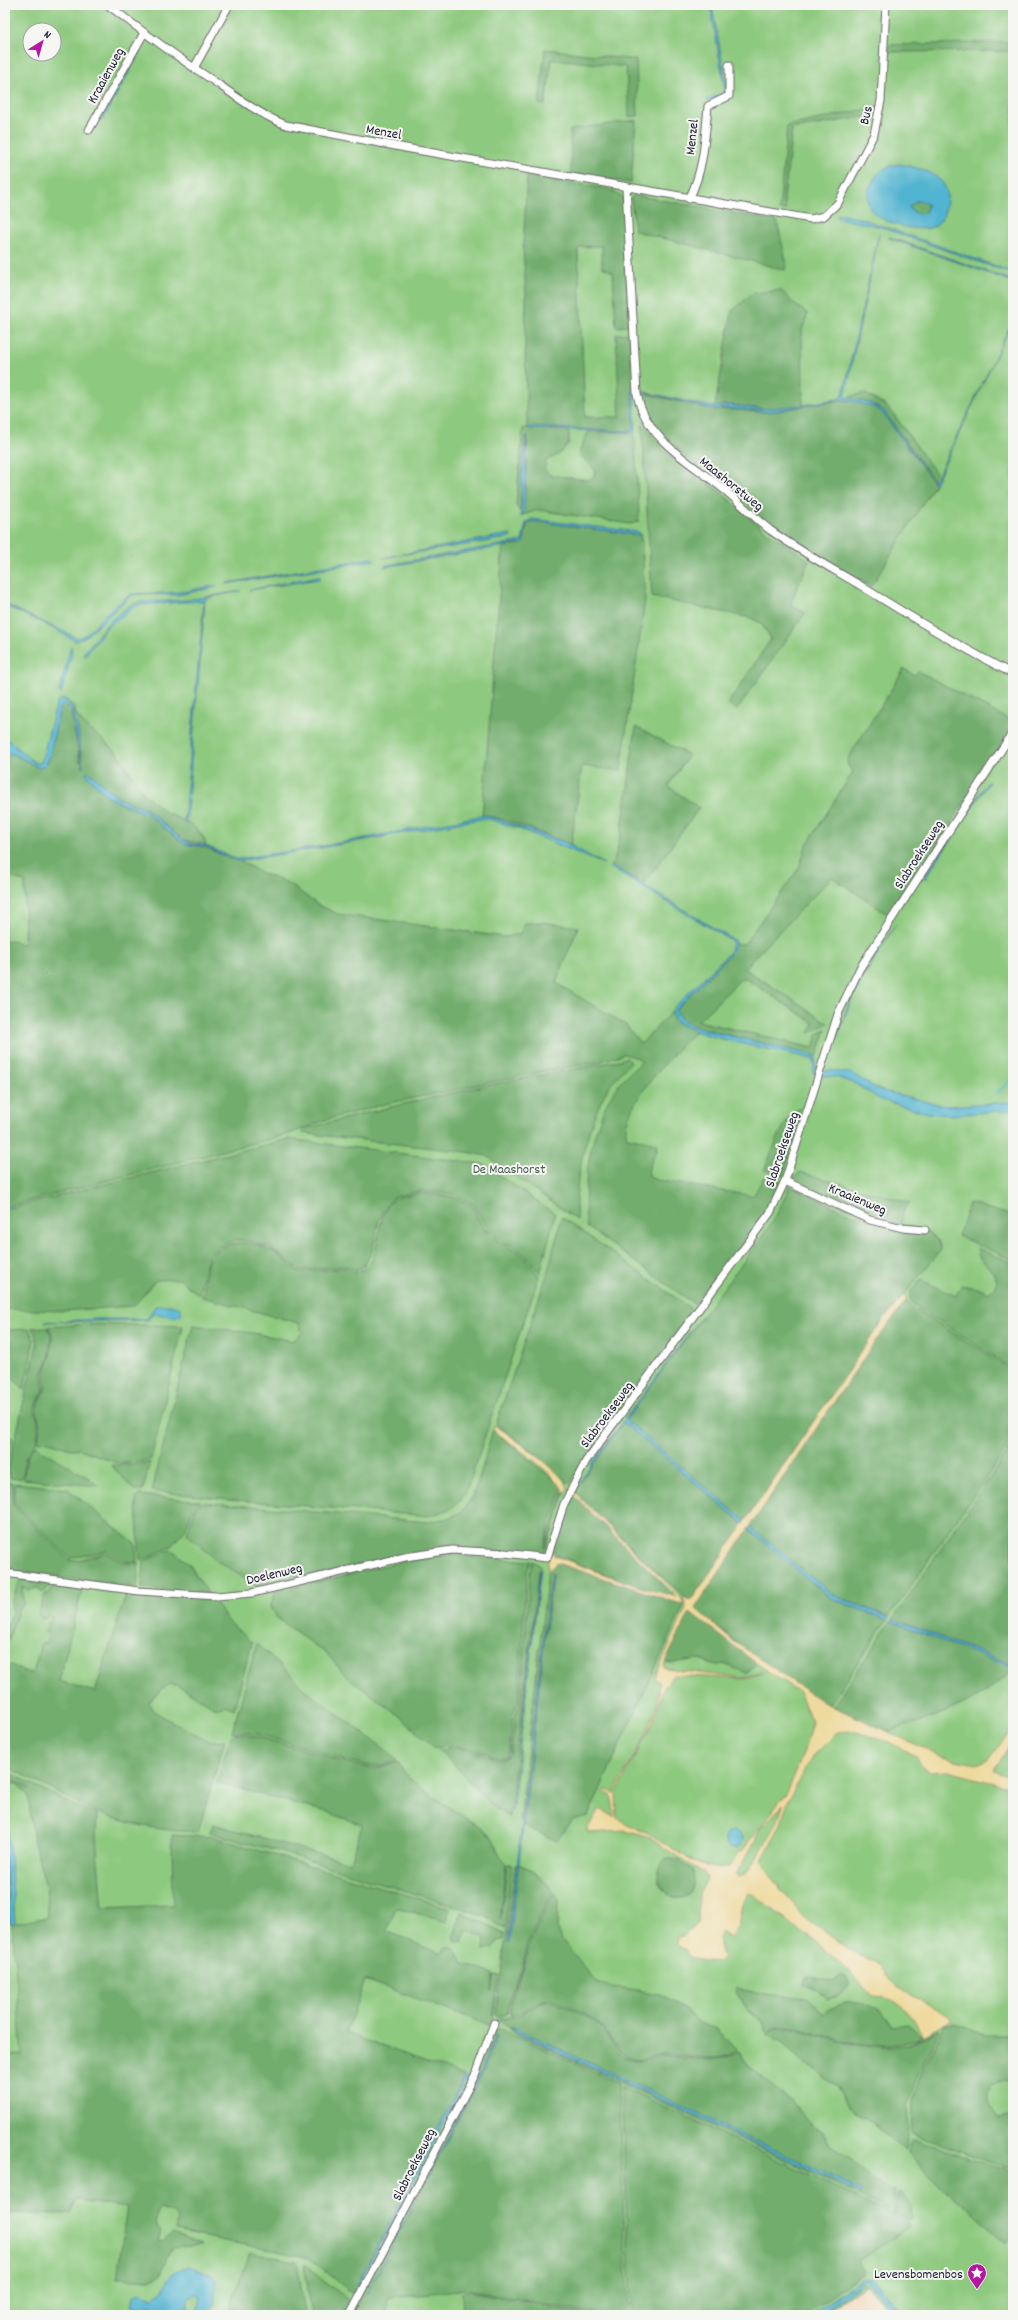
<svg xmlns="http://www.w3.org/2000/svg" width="1018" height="2320" font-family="Dekko,sans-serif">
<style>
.green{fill:#8dc97e;stroke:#58765c;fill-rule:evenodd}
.forest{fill:#72ad6d;stroke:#4a6854;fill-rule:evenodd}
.sand{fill:#eeda9e;stroke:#887e6c;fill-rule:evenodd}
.water{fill:#51b4d0;stroke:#3a6b86;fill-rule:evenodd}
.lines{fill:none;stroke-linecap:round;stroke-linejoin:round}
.stream{stroke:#51b4d0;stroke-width:2}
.minor-casing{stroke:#6b6369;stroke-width:9}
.minor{stroke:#fff;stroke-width:7}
.labels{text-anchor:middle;stroke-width:4;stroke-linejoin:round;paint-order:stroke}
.street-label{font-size:14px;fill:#22223b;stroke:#f6f6f2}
.park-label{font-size:14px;fill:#475c52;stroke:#f6f6f2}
.poi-label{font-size:14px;fill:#22223b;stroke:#f6f6f2;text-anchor:end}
</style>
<rect width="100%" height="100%" fill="#f6f6f2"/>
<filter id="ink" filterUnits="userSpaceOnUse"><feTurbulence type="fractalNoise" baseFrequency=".025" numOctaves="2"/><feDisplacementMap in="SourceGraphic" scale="8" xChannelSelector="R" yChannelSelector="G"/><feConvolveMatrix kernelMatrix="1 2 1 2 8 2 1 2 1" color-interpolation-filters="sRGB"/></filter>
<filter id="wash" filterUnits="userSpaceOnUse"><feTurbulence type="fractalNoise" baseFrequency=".012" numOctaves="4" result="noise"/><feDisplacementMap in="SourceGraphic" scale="16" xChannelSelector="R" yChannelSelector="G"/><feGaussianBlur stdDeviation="0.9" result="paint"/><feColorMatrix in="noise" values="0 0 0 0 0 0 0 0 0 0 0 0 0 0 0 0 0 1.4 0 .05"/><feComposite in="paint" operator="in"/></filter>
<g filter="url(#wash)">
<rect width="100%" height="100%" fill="#f3dbbe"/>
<path class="green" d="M5,5H1013V2315H894L866,2284L822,2315H5ZM30,30H54V54H30Z"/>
<g class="forest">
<path d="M1013,42V51L889,52V45Z"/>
<path d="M545,49L636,60L638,116L629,117L626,67L552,59L545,105L539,104Z"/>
<path d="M877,107L876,115L792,129L784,199L786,210H779L787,126Z"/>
<path d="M636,120L631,183L571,173L570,130Z"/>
<path d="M527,176L608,189L623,197L629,326L616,327L613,272L602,267V246L581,247L578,250L585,417H620L616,334L630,333L634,428L630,431L527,428L525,350L526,293L523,248Z"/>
<path d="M634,195L777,221L787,266L785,270L635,231L631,198Z"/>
<path d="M916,201H922L928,205L925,213L918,214L911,210L909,207L912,203Z"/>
<path d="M781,290L794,304L808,314L802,330L803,405L768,409L724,405L715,407L732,311L753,293Z"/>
<path d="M643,391L647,394L715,410C733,408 750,412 768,412C798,410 858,388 882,412L935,484L871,587L774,529L723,483L682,454L664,438L652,422L646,411Z"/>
<path d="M864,393L886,406L892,412L938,476L935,481L883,410L870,403L846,398Z"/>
<path d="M642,425H644L664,451L717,489L764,530L809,560L790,605L805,613L737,710L728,704L771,639L761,623L751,618L652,597Z"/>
<path d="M523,428L569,431V443L559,454L546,461L544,469L550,475L588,480L593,477L596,471L580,455V450L588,432H634L639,512L638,522L630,524L538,510L523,515L528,438H525L520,512L516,506Z"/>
<path d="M532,521L640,535L642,543L645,601L621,769V771L582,766L571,846C555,838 498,814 482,816L503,547L523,543L527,524Z"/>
<path d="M904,669L914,675L918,671L1013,722V727L890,916L832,877L744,968L828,1023L809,1033L814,1023L743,977L698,1021L813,1048L817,1035L826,1029L817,1057L688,1025L680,1020L676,1009L733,951L735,944H744L799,868L806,846L853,772L848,766L847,760Z"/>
<path d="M68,702L74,706L76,715L84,724L117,752L144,794L164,811L184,821L185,824L187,822C196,827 204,835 206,845L183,840L149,811L118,798L86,772V774L107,796L122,804L146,813L184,844L205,847L228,858L241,861L259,872L288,883L318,905L338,914L505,937L520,934L524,923L542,922L578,927L556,983L626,1025L641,1044L672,1011L676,1021L696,1031C677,1050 617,1109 627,1137L657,1143C659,1155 645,1165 649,1177L657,1180L753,1196L764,1177L781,1182L762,1221L700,1303H693L587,1227C581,1185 591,1127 614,1091C621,1080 632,1071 642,1062L638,1058L624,1054L595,1063L550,1070L385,1104L325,1120L289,1134L5,1207V940L24,944L25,882L5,875V754H14L39,768L48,762L60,707L64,703L71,711L80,762L78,730Z"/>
<path d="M636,727L689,755L668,786L699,808L644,884L611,866L614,862C627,818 628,772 636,727Z"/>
<path d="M627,1058L631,1062C623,1070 615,1078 609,1087C589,1117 572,1184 577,1220L487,1156L467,1152L301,1133L305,1129C369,1112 434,1096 499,1083C542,1074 585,1069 627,1058Z"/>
<path d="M802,1107L805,1109L783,1176L764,1170C771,1155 786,1110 802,1107Z"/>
<path d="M288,1139L483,1164L555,1214L540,1273L524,1254L489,1232L473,1204L455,1194L419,1191L394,1197L384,1209L378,1223L372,1252L364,1266L356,1270L348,1266L299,1270L269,1247L248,1241L238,1240L226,1243L215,1249L208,1257L199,1295L179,1279L156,1280L134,1306L62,1311L5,1309V1209Z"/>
<path d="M800,1172L910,1203L904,1209L901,1225C875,1220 813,1197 793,1179Z"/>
<path d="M790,1186L852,1215L927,1232L939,1241L941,1250L883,1320L745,1521L625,1420L761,1238L777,1214Z"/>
<path d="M419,1193L455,1197L471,1205L487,1234L523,1256L539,1276L466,1492C457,1509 446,1511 428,1516L247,1501L152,1491L193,1325L253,1333L293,1341L302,1333L299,1323L202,1297C205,1285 204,1267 210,1258C223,1237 257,1241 275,1253C283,1258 289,1266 298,1272L348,1268L356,1273C359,1271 364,1269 367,1267C383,1252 373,1215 395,1199C401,1196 412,1195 419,1193Z"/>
<path d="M969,1203L1013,1216V1260L958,1236Z"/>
<path d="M562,1217L690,1308L693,1315L579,1469L571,1483L567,1482L530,1449L496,1424L547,1275Z"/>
<path d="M977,1248L1013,1263V1369L913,1304C905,1294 914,1287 921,1280L956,1296L961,1285L983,1289L987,1293C1010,1284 986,1266 980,1258C978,1255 978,1251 977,1248Z"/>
<path d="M906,1301L909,1305L1013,1371V1439L889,1617L833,1595L749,1528L870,1349Z"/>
<path d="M86,1324L183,1326L151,1459C114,1468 115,1461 82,1450C77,1448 72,1450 67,1448C56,1445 50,1440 38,1442L40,1426L36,1409L46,1388L44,1374L50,1358L52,1336L48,1327Z"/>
<path d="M46,1327L51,1334L49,1359L42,1374L44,1390L34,1409L38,1421V1435L36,1442L25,1459L23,1475L20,1479L10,1478L8,1470L37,1345L35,1333L31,1328Z"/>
<path d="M29,1329L34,1340L24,1389L5,1371V1330Z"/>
<path d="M623,1422L744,1524L690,1601L646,1562L575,1490Z"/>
<path d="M5,1430L13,1438L5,1471Z"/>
<path d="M493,1430L563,1487L550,1522L544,1548L564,1490L565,1493C562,1502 546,1552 543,1554L518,1552L404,1554L260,1588L217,1561L187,1534L195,1510L203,1502L428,1522C439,1520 452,1518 461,1512C477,1500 486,1450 493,1430Z"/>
<path d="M1013,1444V1665L893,1619Z"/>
<path d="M37,1445L42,1450L87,1477L99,1486L23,1479C27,1466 24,1453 37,1445Z"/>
<path d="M150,1462L143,1490H134L111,1465H132Z"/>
<path d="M5,1482L13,1483V1505L69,1560L74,1561L105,1553L124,1563H139L137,1587L5,1570Z"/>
<path d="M15,1483L68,1489L136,1545L137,1562L125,1561L106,1551L70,1558L14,1504Z"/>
<path d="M139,1495L201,1501L192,1511L186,1529L171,1546L140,1561L136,1507V1498Z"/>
<path d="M575,1497L678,1598L637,1586L554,1554L552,1551L569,1498Z"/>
<path d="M748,1528L831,1598L887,1620L832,1701L828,1704C815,1701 803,1689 792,1682C758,1659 726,1635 694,1608Z"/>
<path d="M171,1549L189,1564L208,1593L142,1588L144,1561Z"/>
<path d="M454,1555L531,1561L527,1571L518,1703L513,1713L509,1751L507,1756L502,1758C479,1752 459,1742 435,1748L397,1714L345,1675L328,1655L277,1618L271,1606L275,1592L404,1561Z"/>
<path d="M533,1561L540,1565L509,1817C487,1808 461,1767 438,1750L459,1748L502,1760L510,1755L516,1713L520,1704L530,1571Z"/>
<path d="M557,1563L684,1605L588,1816L572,1820L557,1841L528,1828L523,1823L552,1574L522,1822L520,1820L548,1571Z"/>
<path d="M21,1579L52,1582L42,1593L38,1588L30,1590L22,1587L24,1604L19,1608L7,1644L5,1643V1632L12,1612L11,1601Z"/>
<path d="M56,1583L83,1587L59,1681L95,1692L127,1591L212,1598L229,1622L252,1643L234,1709L225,1705L216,1708L177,1685L170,1684L161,1689L149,1703L153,1711L208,1741L225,1740L198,1832C160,1831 116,1823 82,1805C56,1792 31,1778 5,1766V1663C15,1664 23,1675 33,1673L41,1643L46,1644L49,1633L45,1632L51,1617L49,1615L43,1619L40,1617L38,1614L45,1594L49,1593Z"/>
<path d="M690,1611L756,1663L747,1673L724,1664L717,1665L698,1659L673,1663L665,1662Z"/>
<path d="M891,1621L1013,1668V1671C977,1703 931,1720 885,1732L833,1706Z"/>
<path d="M257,1644L292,1675L300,1686L386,1750L397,1760L382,1766L363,1765L258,1734L232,1732Z"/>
<path d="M236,1734L259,1737L362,1767L379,1768L398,1762C409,1789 466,1814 489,1835C497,1843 498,1856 506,1864L500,1920L507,1864H512L505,1928L476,1912L454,1906L281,1852L210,1833L213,1824L351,1863L362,1825L327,1812L217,1783L231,1736Z"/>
<path d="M5,1770L77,1807L97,1814L96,1837L102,1908L173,1905L172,1835L214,1837L450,1908L446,1922L396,1907L387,1931L441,1954L446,1948C456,1946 459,1953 461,1962L493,1974L491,1991L494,1975L499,1976L492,2026L365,1980L346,2033L465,2076L353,2294L317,2264L302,2256L184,2233L176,2230L178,2218L173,2213L159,2209L156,2225L161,2231L158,2241L163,2242L172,2233L202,2245L171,2248L160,2275L150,2280L117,2278L127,2207L77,2200L72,2214L5,2213V2055H22L12,1924L48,1917L46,1887L34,1843L28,1795L17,1784H5V1777L30,1789V1787L5,1775Z"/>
<path d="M5,1851L10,1923L5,1924Z"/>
<path d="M666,1858L681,1861L693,1869C695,1884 694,1901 673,1898C656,1885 653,1877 666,1858Z"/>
<path d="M515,1864H517L508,1942L518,1864L530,1869L553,1889L527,1944L522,1968L509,1999L507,2014L498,2017L496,2015Z"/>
<path d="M554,1892L558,1899L557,1927L562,1940L595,1981L610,1987L625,1988L659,1994L676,2003L701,2024L717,2029L738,2051C730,2055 723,2058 715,2058C696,2059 676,2052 657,2055C644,2057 638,2064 625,2056C619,2052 615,2043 610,2037C596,2019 575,2005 552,2000C535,1997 526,2015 510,2015L511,1999L523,1968L529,1944Z"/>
<path d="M462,1912L504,1933L503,1940L498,1941L494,1947L484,1950L485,1938L467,1930L462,1942L456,1941L454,1935Z"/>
<path d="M841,1976L846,1977L850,1984C845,1992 837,1998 827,1999L817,1989L803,1985L807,1977L819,1978L832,1981Z"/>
<path d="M737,1988L757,1993L808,1998L823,2015C842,1995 881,2000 892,2026L908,2024L923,2036C897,2050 858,2046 830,2037C809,2031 786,2020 765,2032L762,2022L750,2013L736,1992Z"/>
<path d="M543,2001C569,2003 593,2018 609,2037C613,2043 617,2053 623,2057C639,2066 649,2056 664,2056C690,2057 716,2065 740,2052L748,2066L793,2103L811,2125L823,2132L829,2144L850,2157L871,2179L895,2191L890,2210L517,2034L499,2019L518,2016ZM510,2026L860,2190L861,2192L515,2031Z"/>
<path d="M953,2023L965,2026L985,2035H1013V2083L1001,2081L992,2084C986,2098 989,2106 998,2118L1013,2115V2169L912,2134L913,2098L924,2065L945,2025Z"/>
<path d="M500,2028L618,2084L628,2315H602L468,2289L391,2297L387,2300L386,2315H352L495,2029Z"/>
<path d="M784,2028L806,2030L841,2042L886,2047L908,2045L940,2029L920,2068L907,2106L909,2131L905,2151L876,2125L857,2114L848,2106L837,2087L816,2070L803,2063L782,2042L766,2034L775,2029Z"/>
<path d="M621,2086L908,2222L909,2227L859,2260L865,2272L806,2315H631Z"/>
<path d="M916,2140L1013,2172V2229L1006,2244C985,2224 962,2202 938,2184C926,2175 918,2162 908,2153L911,2141Z"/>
<path d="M898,2192C907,2197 914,2210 911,2220L893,2213Z"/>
<path d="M250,2253L297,2261L305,2315H227Z"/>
<path d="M304,2264L347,2299L351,2306L347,2315H344L347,2307L342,2315H312Z"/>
<path d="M471,2291L590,2315H463L462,2293Z"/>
</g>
<g class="sand">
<path d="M905,1294L906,1301L870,1349L695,1608L729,1638L823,1702L930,1751L955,1760L977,1764L987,1760L994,1753L1013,1727V1740L993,1771L1013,1778V1788L948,1771L930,1772L922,1767L917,1757L891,1743L853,1731L837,1732L815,1754L789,1799L780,1826L762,1860L774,1881L806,1919L858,1955L875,1962L882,1969L886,1977L899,1988L951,2017L952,2020L923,2036C913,2014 899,1998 874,1996L816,1941L802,1933L754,1895L748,1893C736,1908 745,1923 730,1938L721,1932L718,1938L724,1957L719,1962L700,1960L689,1957L685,1949L677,1944V1937L684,1936L698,1923L699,1894L707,1879L704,1872L664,1848L654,1839L626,1831L588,1833L587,1830L599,1809L615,1816L612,1799L610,1795L604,1792L605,1790L616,1793L617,1817C627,1829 642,1828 655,1837C671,1847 708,1875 728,1867C733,1865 736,1857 738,1852L742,1851L788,1791L803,1754L812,1722L799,1692L756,1663L690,1612L665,1662L664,1667L667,1669L741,1678L763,1672V1673L741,1679L673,1675L664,1688L653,1722L617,1791L615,1790C629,1765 664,1709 659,1681L654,1679L686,1608L683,1596L690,1601L696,1593L883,1320ZM783,1805C777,1831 758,1853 745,1875L739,1877L736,1874L756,1840V1837L760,1829Z"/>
<path d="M495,1425C510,1436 564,1472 568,1488L565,1493C551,1469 515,1447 493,1430Z"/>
<path d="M574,1492L681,1597L684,1605L557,1563L548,1571V1559L552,1551L555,1556L637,1586L677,1597L575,1497H571Z"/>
</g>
<g class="water">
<path d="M710,5H712L728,93L708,102L707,99L721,94L725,89Z"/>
<path d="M142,48L103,120H101L139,50Z"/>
<path d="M899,164C922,168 954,176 946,206C945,213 942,220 936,225C923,235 878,223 870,208C863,194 873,175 885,168C889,166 895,165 899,164ZM916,201H922L928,205L925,213L918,214L911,210L909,207Z"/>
<path d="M837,214L863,219L1004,269L1013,272V274L877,226L837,218Z"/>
<path d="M879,234L845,397L870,403L883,410L933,481L938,475L1013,320L935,484L882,412L874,407L843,399L769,412L725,408L715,410L644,392L713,407L730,405L760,409L803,405L841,398L844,391Z"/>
<path d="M889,237L1006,278L1013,282L889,238Z"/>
<path d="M632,392H634L636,427L634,432L528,429L529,427L630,431L634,428Z"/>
<path d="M527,435L524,511L521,517L522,472Z"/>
<path d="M532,519L639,532L640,535L532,521L527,524L523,543L384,567L387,565L522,541L526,523Z"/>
<path d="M510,534L511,536L502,539L382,558Z"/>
<path d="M372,558L375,560L226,584L227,583Z"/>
<path d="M319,576L321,578L319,579L249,590Z"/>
<path d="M218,585L216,587L178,595L139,594L130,596L85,637L76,641L39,621L5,606V604L77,638L85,635L109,611L131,594L181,592Z"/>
<path d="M241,591L207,598L205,601L186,824L184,821L204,601L137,605L107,627L85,656L84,653L108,623L129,606L139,602L187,600Z"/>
<path d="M71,646L72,653L61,694L59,691Z"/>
<path d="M62,699L67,700L73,711L78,730L83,767L71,711L64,703L60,707L50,756L45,766L39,768L14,754H5V737L35,763H41L56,705L58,701Z"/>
<path d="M88,771L118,798L147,810L183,840L192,844L204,845L237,859L329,845L485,815L567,843L604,864L520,829L486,818L321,848L237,861L205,847L184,844L146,813L122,804L107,796L86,774Z"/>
<path d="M988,781L989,782L925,879L924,877Z"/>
<path d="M612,866L735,941L733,951L676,1009C680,1022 689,1025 702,1029L816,1056V1068L818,1070L815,1074L813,1073L814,1060C783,1050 697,1039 676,1021C672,1018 672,1011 674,1007L730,952L732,941L611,868Z"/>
<path d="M896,924L853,995L833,1048L852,993Z"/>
<path d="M829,1070L851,1073L879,1090L946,1106L1013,1102V1110L950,1115L928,1113L881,1100L854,1083L836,1077L821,1076L822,1072Z"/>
<path d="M170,1305L181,1308V1315L172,1317L153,1313L148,1320L45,1322L98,1319H147L155,1306Z"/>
<path d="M702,1316L626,1420L745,1521L744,1524L623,1422L577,1487L594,1460Z"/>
<path d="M750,1527L833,1595L888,1617L887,1620L831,1598L748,1529Z"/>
<path d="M540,1569H541L512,1811Z"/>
<path d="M551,1574H552L510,1943H508Z"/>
<path d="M893,1619L1013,1665V1668L891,1621Z"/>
<path d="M5,1791L15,1922L14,1924L10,1923L5,1851Z"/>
<circle cx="734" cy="1839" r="9"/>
<path d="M511,2026L861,2190V2192L860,2193L515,2031Z"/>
<path d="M496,2033L494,2043L480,2078L366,2295L479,2077Z"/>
<path d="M465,2076L467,2077L454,2104L358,2288L357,2286Z"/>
<path d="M188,2266L211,2274L217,2280L215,2304L210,2311H197L200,2297L194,2294L188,2300V2311L181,2315L170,2309L157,2312L151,2306L144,2310L131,2306L133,2296L140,2293L153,2298L164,2290C168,2274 173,2272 188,2266Z"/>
<path d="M863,2278L872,2279L904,2315H898L866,2280L820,2315H812Z"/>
</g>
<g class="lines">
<path class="stream" d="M997,1093L1013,1078"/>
</g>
</g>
<g filter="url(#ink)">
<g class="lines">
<defs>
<g id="minor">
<path d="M108,5C144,33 180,59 218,84C239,99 261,115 286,125L411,149L811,219L824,216L838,203L874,134L881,101L886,5"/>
<path d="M194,68L229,5"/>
<path d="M89,130L144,33"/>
<path d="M626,187L637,394C646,440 689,461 722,488C739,501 753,517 770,530C798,550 829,567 858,584C909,616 960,647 1013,674"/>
<path d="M689,199C704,170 705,138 708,106L729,96V65"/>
<path d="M785,1181L870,1220L903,1228L925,1230"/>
<path d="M5,1573L139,1591L216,1596L252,1593L405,1557L452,1550L505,1553L547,1558L564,1504L586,1461L770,1213L785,1181L838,1014L860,968L1013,732"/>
<path d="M350,2315L475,2075L494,2023"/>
</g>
</defs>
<use href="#minor" class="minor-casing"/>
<use href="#minor" class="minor"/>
</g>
</g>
<defs>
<symbol id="sight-pin" viewBox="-11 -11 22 30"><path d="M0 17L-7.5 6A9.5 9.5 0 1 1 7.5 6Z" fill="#b5179e" stroke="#f6f6f2"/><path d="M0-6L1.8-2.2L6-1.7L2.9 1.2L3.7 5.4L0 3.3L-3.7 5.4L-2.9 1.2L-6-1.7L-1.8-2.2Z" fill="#fff"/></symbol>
</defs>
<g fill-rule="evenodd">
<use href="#sight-pin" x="966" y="2262" width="22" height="30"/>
</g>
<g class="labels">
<g class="street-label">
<text transform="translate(105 75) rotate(-61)" y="5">Kraaienweg</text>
<text transform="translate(865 115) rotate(-77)" y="5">Bus</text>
<text transform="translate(384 131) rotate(10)" y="5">Menzel</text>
<text transform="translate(691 137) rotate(-84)" y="5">Menzel</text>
<text transform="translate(732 483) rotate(39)" y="5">Maashorstweg</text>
<text transform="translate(918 854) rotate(-57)" y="5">Slabroekseweg</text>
<text transform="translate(781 1149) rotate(-71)" y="5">Slabroekseweg</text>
<text transform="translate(858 1198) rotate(23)" y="5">Kraaienweg</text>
<text transform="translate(606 1414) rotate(-53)" y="5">Slabroekseweg</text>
<text transform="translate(274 1573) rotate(-13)" y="5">Doelenweg</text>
<text transform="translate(413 2164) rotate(-63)" y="5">Slabroekseweg</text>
</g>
<g class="park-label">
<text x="509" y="1173">De Maashorst</text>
</g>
<g class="poi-label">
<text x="963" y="2278">Levensbomenbos</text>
</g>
</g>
<rect width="1018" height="2320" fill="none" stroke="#f6f6f2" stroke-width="20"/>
<g transform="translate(42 42) rotate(37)"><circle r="19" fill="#f6f6f2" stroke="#a1a1a9"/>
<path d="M0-3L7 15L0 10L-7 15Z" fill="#b5179e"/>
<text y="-6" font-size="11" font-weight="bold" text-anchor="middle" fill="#22223b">N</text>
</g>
</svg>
